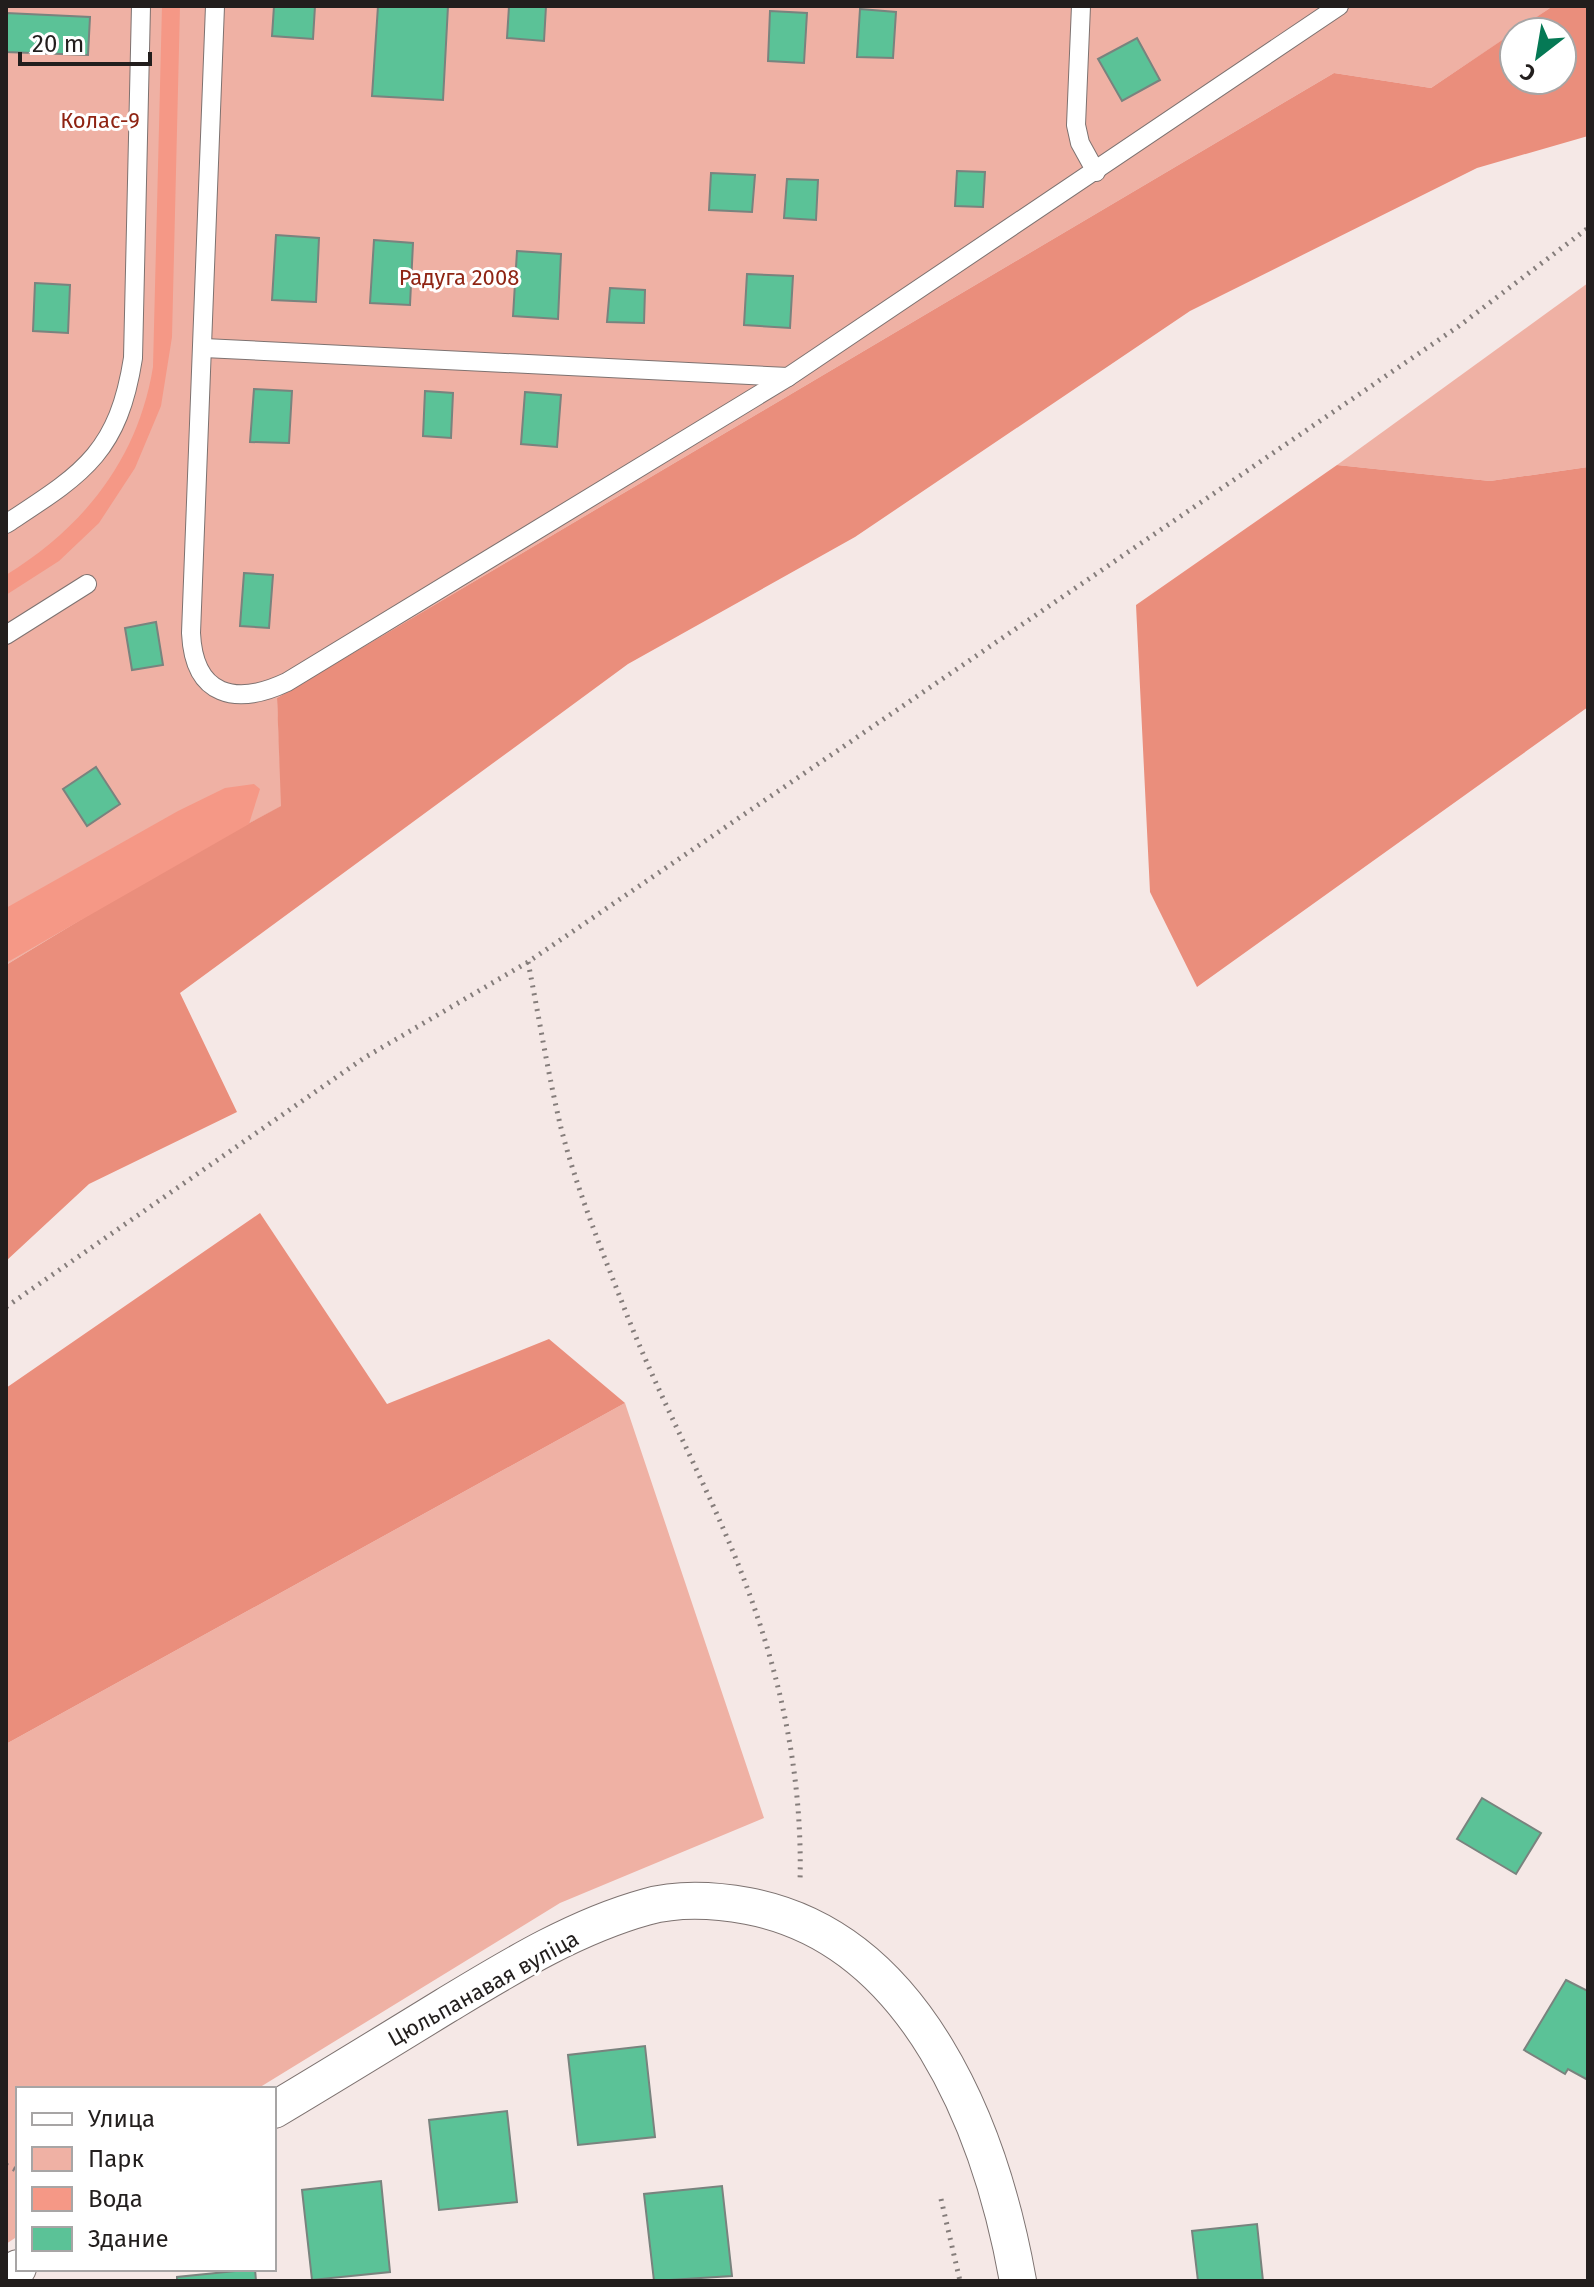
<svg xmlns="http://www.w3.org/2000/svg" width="1594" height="2287" font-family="'Fira Sans',sans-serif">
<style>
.green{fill:#efb1a4}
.forest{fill:#ea8e7c}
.water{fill:#f59886}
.building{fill:#5bc297;stroke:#79837e;stroke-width:2}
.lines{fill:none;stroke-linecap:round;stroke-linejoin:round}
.service-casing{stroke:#7d7270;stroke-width:20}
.minor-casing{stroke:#7d7270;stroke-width:38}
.path{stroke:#857d7b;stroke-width:5;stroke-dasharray:2 6;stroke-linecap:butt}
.service{stroke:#fff;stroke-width:18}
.minor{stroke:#fff;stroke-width:36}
.labels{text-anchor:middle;stroke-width:6;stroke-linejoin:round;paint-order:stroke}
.park-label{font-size:22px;fill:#8f2413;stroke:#fff}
.street-label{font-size:22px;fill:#221e1d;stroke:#fff}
</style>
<rect width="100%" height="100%" fill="#f5e8e6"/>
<g class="green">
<path d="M6,6H1553L1431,88L1334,73L277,698L282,806L169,866L6,965Z"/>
<path d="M1588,283V467L1490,481L1337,465Z"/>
<path d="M625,1403L764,1818L560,1903L257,2089H18V2236L6,2244V1744Z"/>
</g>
<g class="forest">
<path d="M1553,6H1588V136L1477,168L1190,311L855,537L628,664L180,993L237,1112L89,1184L6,1261V965L169,866L281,806L277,698L1334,73L1431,88L1514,32V80H1562V32H1514Z"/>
<path d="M1337,465L1490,481L1588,467V707L1197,987L1150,892L1136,605Z"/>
<path d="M260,1213L387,1404L549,1339L625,1403L6,1744V1388Z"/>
</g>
<g class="water">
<path d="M162,6H180L172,337L161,406L135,468L99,523L59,561L6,595V575C84,527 138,459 153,367Z"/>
<path d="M254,784L260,789L249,824L6,963V908L178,811L225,788Z"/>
</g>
<g class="building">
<path d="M274,6H315L313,39L272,36Z"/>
<path d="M378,6H448L443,100L372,96Z"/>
<path d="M509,6H546L544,41L507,38Z"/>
<path d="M860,9L896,12L893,58L857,57Z"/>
<path d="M770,11L807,13L804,63L768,61Z"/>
<path d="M6,13L90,17L88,55L6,52Z"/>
<path d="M1137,38L1160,80L1122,101L1098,59Z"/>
<path d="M957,171L985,172L983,207L955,206Z"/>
<path d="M711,173L755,175L752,212L709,210Z"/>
<path d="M787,179L818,180L816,220L784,218Z"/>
<path d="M276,235L319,238L316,302L272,300Z"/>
<path d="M374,240L413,243L410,305L370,303Z"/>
<path d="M517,251L561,254L558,319L513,316Z"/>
<path d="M747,274L793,276L790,328L744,325Z"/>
<path d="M35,283L70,285L68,333L33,331Z"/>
<path d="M610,288L645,290L644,323L607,322Z"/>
<path d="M254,389L292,391L289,443L250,442Z"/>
<path d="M425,391L453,393L451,438L423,436Z"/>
<path d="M525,392L561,395L557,447L521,444Z"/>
<path d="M244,573L273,575L269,628L240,626Z"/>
<path d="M156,622L163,665L132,670L125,628Z"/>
<path d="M96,767L120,804L87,826L63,789Z"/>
<path d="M1482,1798L1541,1833L1516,1874L1457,1839Z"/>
<path d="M1566,1980L1588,1991V2080L1568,2069L1565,2074L1524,2050Z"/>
<path d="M645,2046L655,2137L578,2145L568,2055Z"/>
<path d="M507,2111L517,2202L439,2210L429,2120Z"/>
<path d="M381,2181L390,2272L312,2280L302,2190Z"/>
<path d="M722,2186L732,2276L654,2281L644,2194Z"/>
<path d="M1257,2224L1263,2281H1198L1192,2231Z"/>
<path d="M255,2269L256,2281H177V2277Z"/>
</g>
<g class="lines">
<defs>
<g id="service">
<path d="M215,6L191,633C194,697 236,706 287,682L788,377L1339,6"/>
<path d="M1081,6L1076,125L1080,143L1096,172"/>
<path d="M204,348L788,377"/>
<path d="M6,524C82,474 118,454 133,358L141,6"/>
<path d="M6,635L87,584"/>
</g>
<g id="minor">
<path d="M274,2110C331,2076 388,2041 445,2006C508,1968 574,1927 646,1907C678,1898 715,1900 748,1906C917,1938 991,2130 1018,2281"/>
<path d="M6,2275L18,2268"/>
</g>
</defs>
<use href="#service" class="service-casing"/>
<use href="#minor" class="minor-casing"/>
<g class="path">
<path d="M528,962C539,1017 548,1074 561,1128C577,1190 602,1251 625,1310C658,1395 702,1475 736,1559C778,1663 803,1770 800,1882"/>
<path d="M6,1307L364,1058L528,962L1459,326L1588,228"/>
<path d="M6,2165L18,2171"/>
<path d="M941,2199L960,2281"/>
</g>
<use href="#service" class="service"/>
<use href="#minor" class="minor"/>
</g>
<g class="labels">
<g class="park-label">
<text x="100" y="128">Колас-9</text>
<text x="459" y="285">Радуга 2008</text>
</g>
<g class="street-label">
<text transform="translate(483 1988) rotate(-29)" y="8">Цюльпанавая вуліца</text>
</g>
</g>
<rect width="1594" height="2287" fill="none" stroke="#221e1d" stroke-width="16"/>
<rect x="16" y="2087" width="260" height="184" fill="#ffffff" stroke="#a7a5a5" stroke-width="2"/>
<rect x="32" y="2113" width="40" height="12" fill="#ffffff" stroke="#a7a5a5" stroke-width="2"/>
<text x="88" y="2127" font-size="24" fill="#221e1d">Улица</text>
<rect x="32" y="2147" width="40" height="24" fill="#efb1a4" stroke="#a7a5a5" stroke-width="2"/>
<text x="88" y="2167" font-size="24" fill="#221e1d">Парк</text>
<rect x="32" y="2187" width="40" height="24" fill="#f59886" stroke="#a7a5a5" stroke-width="2"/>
<text x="88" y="2207" font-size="24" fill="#221e1d">Вода</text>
<rect x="32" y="2227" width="40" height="24" fill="#5bc297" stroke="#a7a5a5" stroke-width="2"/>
<text x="88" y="2247" font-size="24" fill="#221e1d">Здание</text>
<g transform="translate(1538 56) rotate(211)"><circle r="38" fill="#ffffff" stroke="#a7a5a5" stroke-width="2"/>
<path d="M0-6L14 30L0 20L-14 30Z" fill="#057955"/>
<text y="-12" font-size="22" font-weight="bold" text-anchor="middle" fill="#221e1d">С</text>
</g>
<path d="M20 52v12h130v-12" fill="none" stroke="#221e1d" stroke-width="4"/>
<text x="32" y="52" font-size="24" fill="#221e1d" stroke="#ffffff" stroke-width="6" paint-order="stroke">20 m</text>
</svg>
